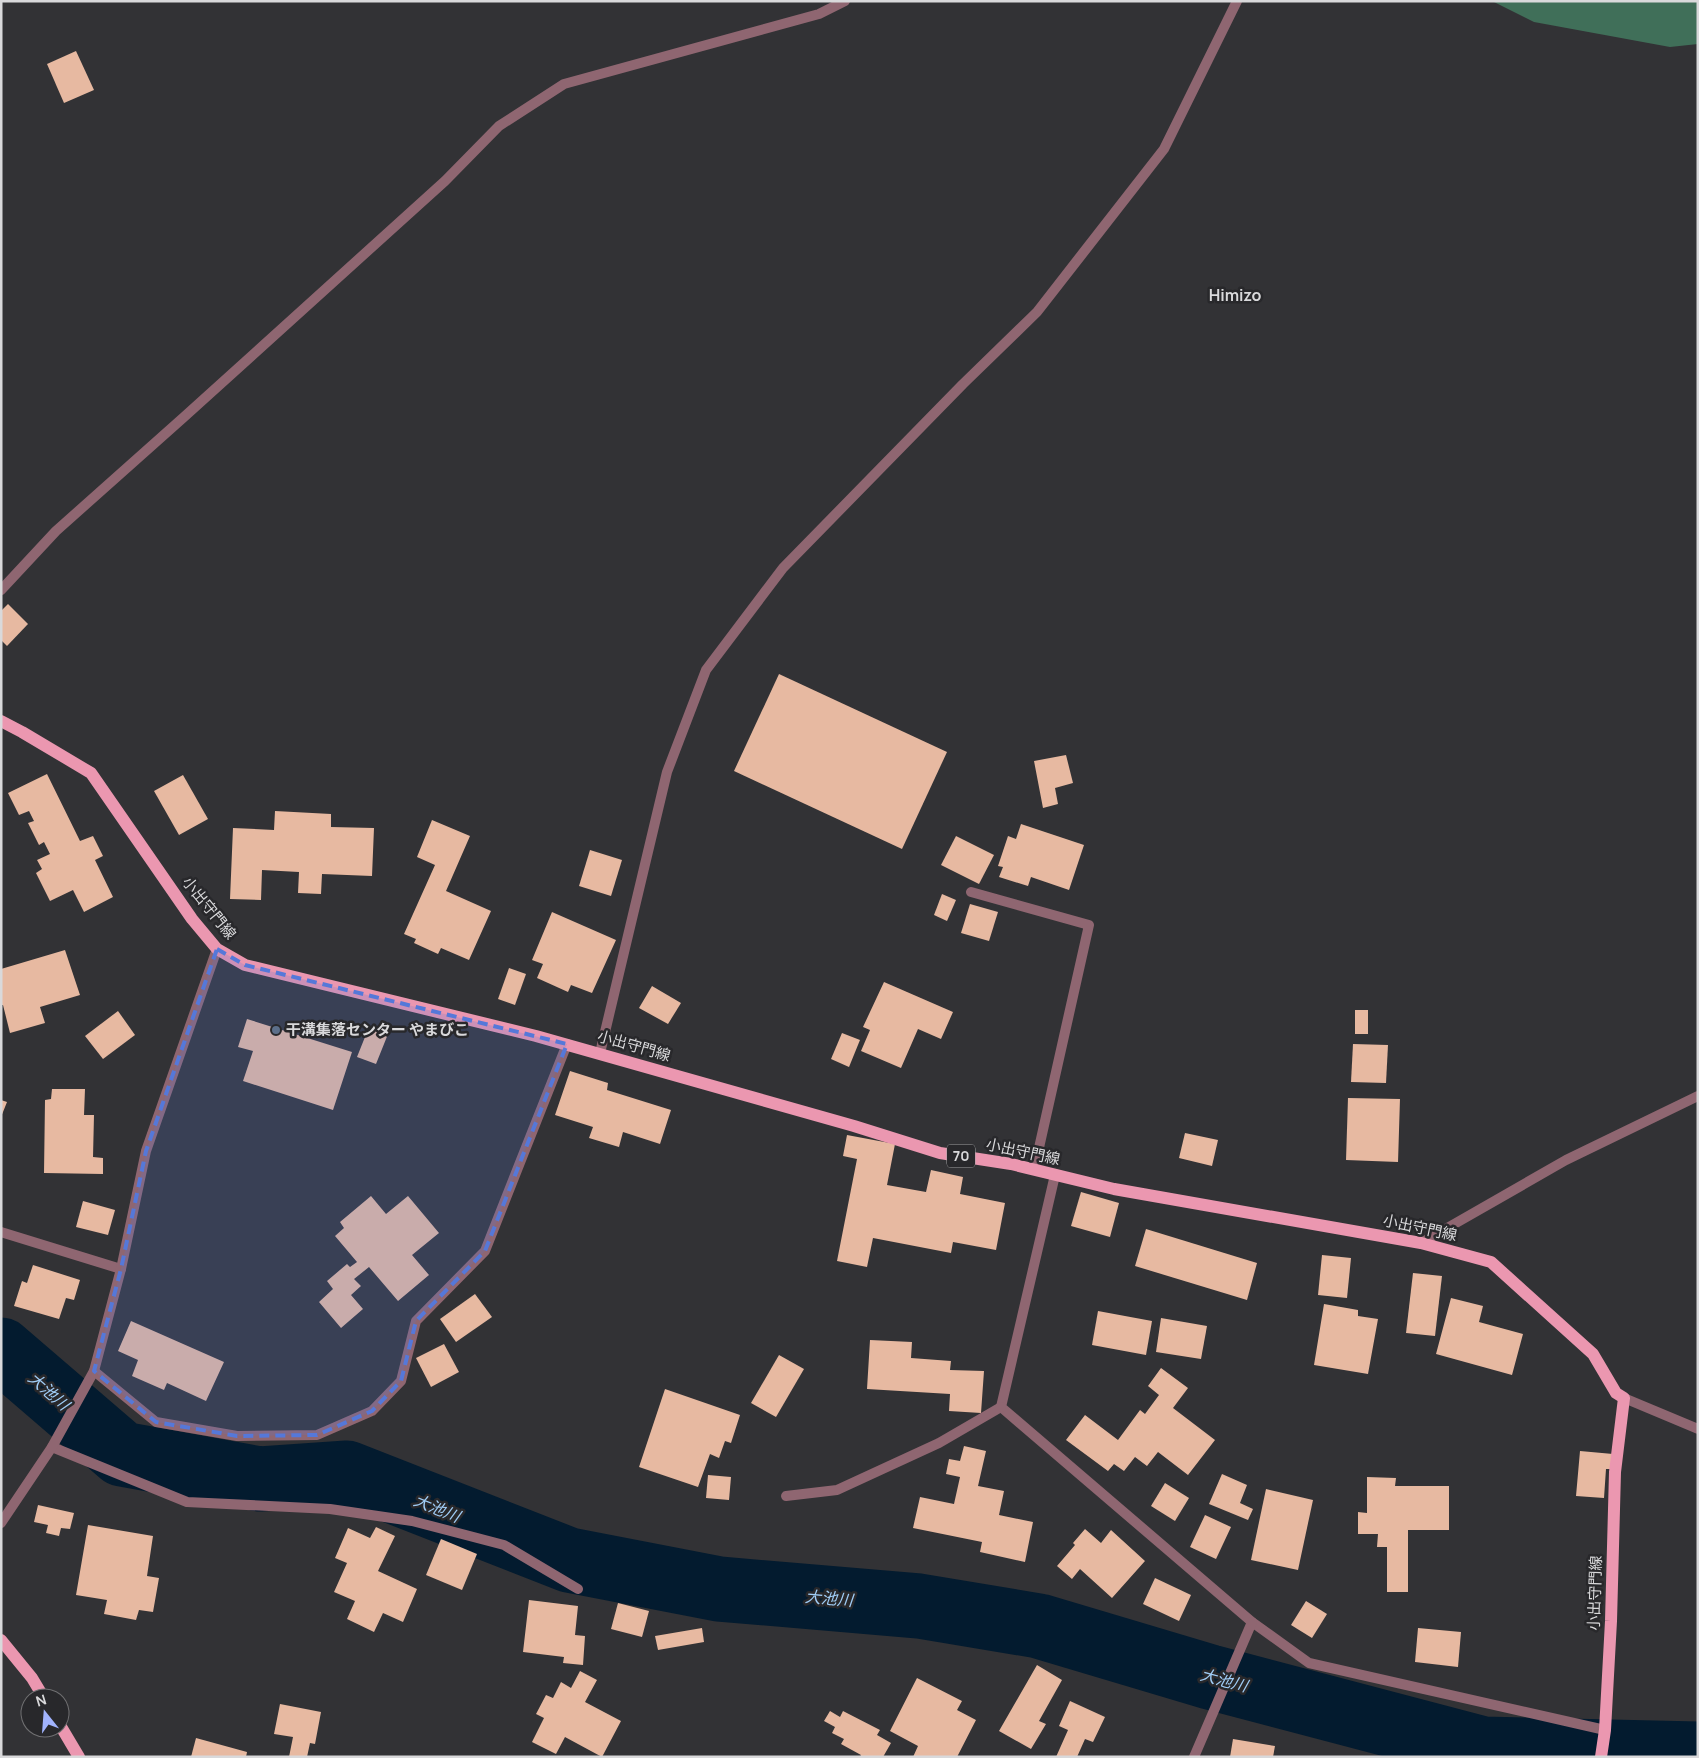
<svg xmlns="http://www.w3.org/2000/svg" width="1699" height="1758" font-family="Manrope,'Noto Sans JP',sans-serif">
<style>
.forest{fill:#406f59}
.lines{fill:none;stroke-linecap:round;stroke-linejoin:round}
.river{stroke:#031b2f;stroke-width:65}
.building{fill:#e7b9a1}
.minor{stroke:#8f6671;stroke-width:10}
.primary{stroke:#eb97b0;stroke-width:12}
.marked{fill:#5578d9;fill-opacity:0.2;stroke:#5578d9;stroke-width:4;stroke-dasharray:10 6;stroke-linejoin:round}
.service-dot{fill:#5c6f8a;stroke:#28282b;stroke-width:2}
.labels{text-anchor:middle;stroke-width:5;stroke-linejoin:round;paint-order:stroke}
.shield{fill:#28282b;stroke:#a4a4a6;stroke-width:1}
.shield-label{font-size:14px;font-weight:bold;fill:#d9d9db}
.street-label{font-size:15px;fill:#d9d9db;stroke:#28282b}
.poi-label{font-size:15px;font-weight:bold;fill:#d9d9db;stroke:#28282b;text-anchor:start}
.neighbourhood-label{font-size:16px;font-weight:bold;fill:#d9d9db;stroke:#28282b}
.water-label{font-size:16px;font-style:italic;fill:#a0cdf6;stroke:#28282b}
</style>
<rect width="100%" height="100%" fill="#323235"/>
<path class="forest" d="M1492,1H1698V44L1670,47L1534,22Z"/>
<g class="lines">
<path class="river" d="M1,1350L122,1454L260,1479L347,1473L569,1560L719,1589L919,1606L1039,1626L1210,1677L1483,1749L1698,1754"/>
</g>
<g class="building">
<path d="M76,51L94,90L64,103L47,64Z"/>
<path d="M8,604L28,624L7,646L1,640V611Z"/>
<path d="M779,674L947,752L902,849L734,771Z"/>
<path d="M1066,755L1073,783L1055,788L1058,804L1043,808L1034,761Z"/>
<path d="M47,774L80,841L93,836L103,856L95,860L113,897L84,912L73,890L50,901L36,873L42,869L37,860L50,854L44,842L39,845L28,823L34,821L29,811L19,815L8,793Z"/>
<path d="M183,775L208,819L179,835L154,791Z"/>
<path d="M275,811L331,814V827L374,828L372,876L322,874L321,894L298,893L299,872L262,870L261,900L230,899L233,828L274,830Z"/>
<path d="M432,820L470,836L446,891L491,911L469,960L441,948L438,954L414,943L416,939L404,934L435,865L417,857Z"/>
<path d="M1021,824L1084,845L1069,890L1031,877L1028,886L999,877L1003,867L998,866L1008,836L1016,839Z"/>
<path d="M956,836L994,855L979,884L941,865Z"/>
<path d="M590,850L622,860L611,896L579,886Z"/>
<path d="M942,894L956,900L947,921L934,915Z"/>
<path d="M970,904L998,912L989,941L961,933Z"/>
<path d="M552,912L616,940L592,993L571,985L568,992L537,978L543,964L532,960Z"/>
<path d="M65,950L80,995L40,1007L45,1023L10,1033L3,1005H1V969Z"/>
<path d="M509,968L526,974L515,1005L498,999Z"/>
<path d="M884,982L953,1012L941,1039L918,1029L901,1068L861,1051L870,1030L863,1027Z"/>
<path d="M652,986L681,1003L668,1024L639,1008Z"/>
<rect x="1355" y="1010" width="13" height="24"/>
<path d="M118,1011L135,1035L103,1059L85,1036Z"/>
<path d="M247,1019L352,1052L333,1110L243,1081L253,1051L238,1047Z"/>
<path d="M369,1027L388,1034L376,1064L357,1057Z"/>
<path d="M842,1033L860,1040L849,1067L831,1059Z"/>
<path d="M1353,1044L1388,1045L1386,1083L1351,1082Z"/>
<path d="M570,1071L608,1083L607,1090L671,1110L660,1144L623,1132L619,1147L589,1138L593,1127L555,1115Z"/>
<path d="M52,1089H85L84,1115H94L93,1157L103,1158V1174L44,1173L45,1100L51,1099Z"/>
<path d="M1348,1098L1400,1099L1398,1162L1346,1160Z"/>
<path d="M1,1100L7,1102L1,1117Z"/>
<path d="M1185,1133L1218,1140L1212,1166L1179,1158Z"/>
<path d="M847,1135L895,1144L887,1185L926,1192L931,1170L963,1177L960,1194L1005,1203L996,1250L953,1242L951,1253L873,1238L867,1267L837,1261L857,1159L843,1156Z"/>
<path d="M1081,1192L1119,1203L1110,1237L1071,1226Z"/>
<path d="M371,1196L386,1214L408,1196L439,1233L412,1255L429,1275L398,1301L369,1267L354,1279L361,1286L351,1295L363,1309L341,1328L319,1302L333,1289L327,1281L347,1264L350,1267L357,1262L335,1236L344,1228L340,1222Z"/>
<path d="M83,1201L115,1210L108,1235L76,1227Z"/>
<path d="M1146,1229L1257,1263L1247,1300L1135,1266Z"/>
<path d="M1322,1255L1351,1258L1347,1298L1318,1295Z"/>
<path d="M33,1265L80,1280L74,1300L66,1298L59,1319L14,1306L22,1281L27,1283Z"/>
<path d="M1413,1273L1442,1276L1435,1336L1406,1333Z"/>
<path d="M475,1294L492,1317L456,1342L440,1319Z"/>
<path d="M1451,1298L1483,1306L1479,1322L1523,1334L1512,1375L1436,1354Z"/>
<path d="M1324,1304L1358,1310V1316L1378,1319L1368,1374L1314,1365Z"/>
<path d="M1098,1311L1152,1321L1146,1355L1092,1345Z"/>
<path d="M1161,1318L1207,1326L1201,1359L1156,1352Z"/>
<path d="M131,1321L224,1362L206,1401L167,1383L164,1390L132,1376L138,1360L118,1351Z"/>
<path d="M870,1340L912,1342L911,1358L951,1361L950,1370L984,1371L981,1413L949,1411L950,1394L867,1389Z"/>
<path d="M444,1344L459,1372L431,1387L416,1358Z"/>
<path d="M779,1355L804,1369L776,1417L751,1403Z"/>
<path d="M1161,1368L1188,1388L1173,1408L1215,1440L1188,1475L1158,1452L1147,1466L1135,1457L1124,1471L1114,1464L1108,1471L1066,1440L1085,1415L1118,1440L1140,1410L1145,1414L1159,1395L1148,1386Z"/>
<path d="M665,1389L740,1415L731,1443L725,1441L719,1458L710,1454L698,1487L639,1467Z"/>
<path d="M964,1446L986,1451L978,1486L1004,1491L999,1515L1033,1522L1025,1562L980,1552L982,1542L913,1528L920,1497L954,1504L960,1477L946,1474L949,1459L960,1461Z"/>
<path d="M1580,1451L1613,1454L1612,1469H1606L1604,1498L1576,1496Z"/>
<path d="M1222,1474L1247,1485L1240,1503L1253,1509L1248,1520L1209,1504Z"/>
<path d="M708,1475L731,1477L729,1500L706,1498Z"/>
<path d="M1367,1477L1396,1478L1395,1486H1449V1530H1408V1592H1387V1547H1377L1378,1534H1358V1512L1367,1513Z"/>
<path d="M1165,1483L1189,1498L1175,1521L1151,1506Z"/>
<path d="M1266,1489L1313,1500L1298,1570L1251,1560Z"/>
<path d="M38,1505L74,1513L70,1529L61,1528L59,1536L46,1533L48,1525L34,1522Z"/>
<path d="M1205,1515L1231,1527L1216,1559L1190,1547Z"/>
<path d="M88,1525L153,1536L147,1576L159,1578L153,1612L139,1610L136,1620L104,1614L107,1600L76,1595Z"/>
<path d="M376,1527L395,1536L378,1571L417,1589L403,1622L383,1613L374,1632L347,1619L355,1601L334,1592L347,1563L335,1558L348,1528L370,1538Z"/>
<path d="M1085,1529L1101,1543L1111,1530L1145,1561L1112,1598L1080,1569L1072,1579L1057,1566L1075,1545L1073,1543Z"/>
<path d="M441,1539L477,1554L462,1590L426,1575Z"/>
<path d="M1155,1578L1191,1595L1179,1621L1143,1604Z"/>
<path d="M529,1600L578,1606L575,1635L585,1636L583,1665L563,1663L564,1657L523,1652Z"/>
<path d="M1306,1601L1327,1614L1312,1638L1291,1625Z"/>
<path d="M618,1603L649,1611L642,1637L611,1629Z"/>
<path d="M702,1628L704,1642L658,1650L655,1636Z"/>
<path d="M1418,1628L1461,1632L1458,1667L1415,1662Z"/>
<path d="M1037,1665L1062,1680L1039,1721L1046,1724L1031,1749L999,1731Z"/>
<path d="M580,1671L597,1680L585,1702L621,1721L602,1757L565,1737L556,1754L532,1742L544,1718L536,1714L546,1695L553,1698L561,1682L571,1688Z"/>
<path d="M917,1678L962,1701L957,1710L976,1720L957,1757H913L918,1746L890,1731Z"/>
<path d="M1070,1701L1105,1717L1093,1742L1085,1739L1077,1757H1056L1068,1730L1059,1726Z"/>
<path d="M280,1704L321,1712L315,1744L310,1743L307,1757H289L293,1737L274,1734Z"/>
<path d="M830,1711L840,1717L843,1711L880,1730L877,1735L891,1743L883,1757H860L861,1755L841,1744L844,1739L832,1733L835,1727L824,1721Z"/>
<path d="M196,1738L247,1752L246,1757H191Z"/>
<path d="M1233,1739L1275,1746L1273,1757H1230Z"/>
</g>
<g class="lines">
<g class="minor">
<path d="M1,590L56,531L184,417L445,181L499,126L564,84L819,14L845,1"/>
<path d="M971,892L1089,925L1034,1170"/>
<path d="M600,1053L667,772L706,670L783,568L963,384L1037,312L1164,149L1237,1"/>
<path d="M1055,1175L1001,1407L1252,1622L1309,1663L1605,1730"/>
<path d="M1,1232L121,1269"/>
<path d="M1421,1243L1566,1160L1698,1096"/>
<path d="M94,1371L156,1422L237,1436L317,1435L372,1411L401,1381L416,1321L485,1251L567,1044"/>
<path d="M1624,1398L1698,1429"/>
<path d="M52,1447L187,1502L330,1509L412,1521L504,1545L578,1589"/>
<path d="M786,1496L837,1490L939,1443L1001,1407"/>
<path d="M1,1523L52,1447L94,1371L121,1269L146,1151L217,949"/>
<path d="M1194,1757L1252,1622"/>
</g>
<g class="primary">
<path d="M1,721L22,732L91,773L192,919L217,949L245,965L536,1036L854,1126L940,1153L1011,1164L1114,1189L1421,1243L1491,1262L1593,1354L1616,1393L1624,1398L1615,1472L1611,1621L1605,1730L1601,1757"/>
<path d="M1,1640L32,1678L44,1698"/>
<path d="M60,1725L79,1757"/>
</g>
</g>
<path class="marked" d="M217,949L245,965L567,1044L485,1251L416,1321L401,1381L372,1411L317,1435L237,1436L156,1422L94,1371L121,1269L146,1151Z"/>
<circle class="service-dot" cx="276" cy="1030" r="5"/>
<g class="labels">
<rect class="shield" x="947" y="1144.5" width="28" height="23" rx="4"/>
<g class="shield-label">
<text x="961" y="1161">70</text>
</g>
<g class="street-label">
<text transform="translate(209 908) rotate(51)" y="5">小出守門線</text>
<text transform="translate(634 1046) rotate(16)" y="5">小出守門線</text>
<text transform="translate(1023 1152) rotate(12)" y="5">小出守門線</text>
<text transform="translate(1420 1228) rotate(12)" y="5">小出守門線</text>
<text transform="translate(1595 1593) rotate(-88)" y="5">小出守門線</text>
</g>
<g class="poi-label">
<text x="286" y="1035">干溝集落センター やまびこ</text>
</g>
<g class="neighbourhood-label">
<text x="1235" y="301">Himizo</text>
</g>
<g class="water-label">
<text transform="translate(49 1391) rotate(41)" y="6">大池川</text>
<text transform="translate(437 1508) rotate(22)" y="6">大池川</text>
<text transform="translate(829 1598) rotate(5)" y="6">大池川</text>
<text transform="translate(1224 1680) rotate(15)" y="6">大池川</text>
</g>
</g>
<rect width="1699" height="1758" fill="none" stroke="#d9d9db" stroke-width="5"/>
<g transform="translate(45 1713) rotate(343)"><circle r="24" fill="#28282b" stroke="#6f6f71"/>
<path d="M0-4L9 19L0 12L-9 19Z" fill="#a1b3fd"/>
<text y="-8" font-size="14" font-weight="bold" text-anchor="middle" fill="#d9d9db">N</text>
</g>
</svg>
